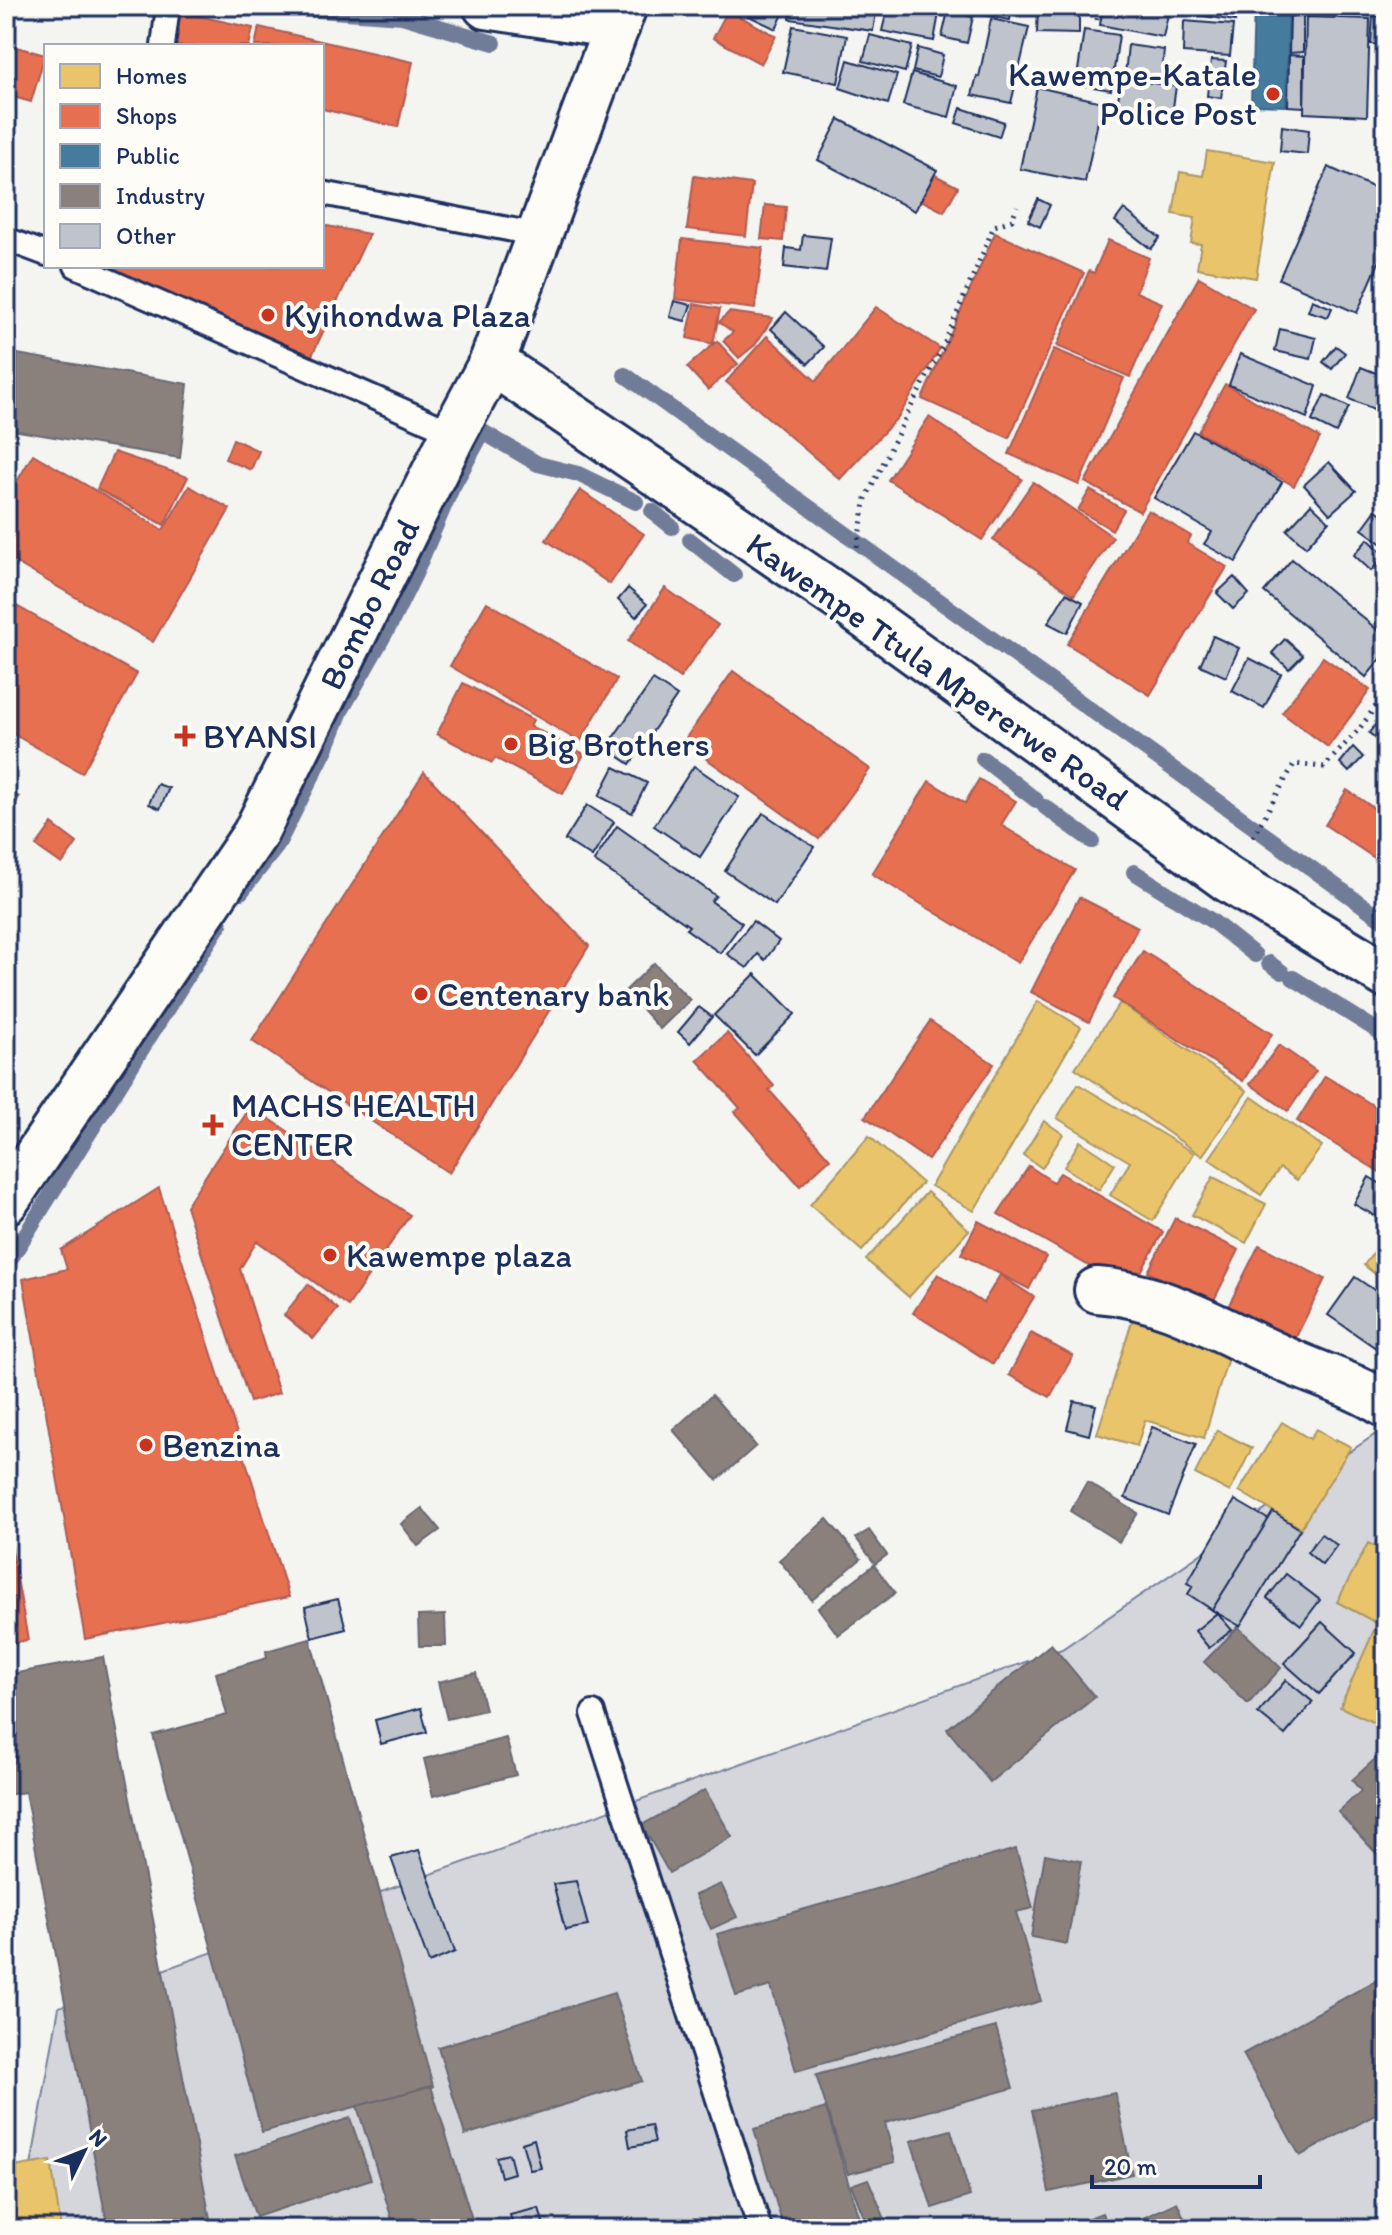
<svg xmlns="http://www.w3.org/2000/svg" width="1392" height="2235" font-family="Itim,sans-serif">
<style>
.green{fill:#d4d6db;stroke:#78829c;stroke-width:2}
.homes{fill:#e9c46a;stroke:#ab9766;stroke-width:2}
.shops{fill:#e76f51;stroke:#aa5c55;stroke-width:2}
.public{fill:#457b9d;stroke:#38648a;stroke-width:2}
.industry{fill:#8a817c;stroke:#696873;stroke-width:2}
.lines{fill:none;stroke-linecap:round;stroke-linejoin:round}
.stream{stroke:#717c98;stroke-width:16}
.building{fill:#bfc3cc;stroke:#1b2f5e;stroke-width:2}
.lane-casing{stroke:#1b2f5e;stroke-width:28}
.street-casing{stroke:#1b2f5e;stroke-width:50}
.secondary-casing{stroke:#1b2f5e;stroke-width:50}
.primary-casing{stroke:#1b2f5e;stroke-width:50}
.path{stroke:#1b2f5e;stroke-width:5;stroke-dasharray:2 6;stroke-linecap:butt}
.lane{stroke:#fdfcf7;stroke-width:22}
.street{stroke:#fdfcf7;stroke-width:44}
.secondary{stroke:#fdfcf7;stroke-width:44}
.primary{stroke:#fdfcf7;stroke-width:44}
.poi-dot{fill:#c8321e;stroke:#fdfcf7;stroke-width:3}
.labels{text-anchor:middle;stroke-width:8;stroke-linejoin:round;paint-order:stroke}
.poi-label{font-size:34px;fill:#1b2f5e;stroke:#fdfcf7;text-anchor:start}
.street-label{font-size:34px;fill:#1b2f5e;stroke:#fdfcf7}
</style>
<rect width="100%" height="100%" fill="#f4f4f1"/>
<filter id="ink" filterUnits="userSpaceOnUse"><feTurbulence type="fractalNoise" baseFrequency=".0125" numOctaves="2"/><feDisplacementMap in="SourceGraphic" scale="16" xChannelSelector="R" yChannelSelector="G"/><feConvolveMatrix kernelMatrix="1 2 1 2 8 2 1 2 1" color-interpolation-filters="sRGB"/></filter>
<g filter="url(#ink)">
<path class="green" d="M1386,1427V2229H20L59,2007L1062,1649Z"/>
<g class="homes">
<path d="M1207,151L1275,162L1256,278L1197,268L1201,244L1191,243L1195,218L1173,214L1180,172L1203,176Z"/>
<path d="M1038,1001L1081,1027L974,1211L931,1186Z"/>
<path d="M1120,1003L1247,1091L1202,1156L1075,1068Z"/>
<path d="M1078,1084L1194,1153L1153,1221L1110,1195L1130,1162L1057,1118Z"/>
<path d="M1252,1097L1322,1146L1297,1180L1280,1168L1261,1195L1209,1159Z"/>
<path d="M1044,1121L1063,1134L1042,1168L1023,1155Z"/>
<path d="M869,1136L922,1183L862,1251L810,1205Z"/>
<path d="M1080,1141L1115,1164L1099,1190L1064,1167Z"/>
<path d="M1213,1177L1266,1204L1246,1243L1192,1215Z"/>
<path d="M927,1192L969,1230L909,1297L866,1260Z"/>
<path d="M1377,1248L1386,1254V1283L1364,1265Z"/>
<path d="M1133,1318L1231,1348L1204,1438L1145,1420L1137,1446L1097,1434Z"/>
<path d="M1282,1422L1310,1439L1316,1429L1335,1441L1336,1439L1351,1447L1301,1528L1239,1491Z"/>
<path d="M1217,1430L1252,1448L1230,1492L1195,1474Z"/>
<path d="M1385,1525L1386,1526V1628L1337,1602L1368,1543L1374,1546Z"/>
<path d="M1375,1628L1386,1633V1728L1340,1707Z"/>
<path d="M51,2161L61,2229H6V2168Z"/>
</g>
<g class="shops">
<path d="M728,10L776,36L761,64L713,38Z"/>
<path d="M181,12L253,28L249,46H173Z"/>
<path d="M259,27L413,62L398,127L322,109V46H255Z"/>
<path d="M6,44L45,55L31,102L6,95Z"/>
<path d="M935,175L958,187L944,212L921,200Z"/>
<path d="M694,176L752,184L746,236L687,229Z"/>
<path d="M765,205L786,207L783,241L761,239Z"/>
<path d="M322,225L369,234L308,364L100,266H322Z"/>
<path d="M995,233L1084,273L1009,438L922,399Z"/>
<path d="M682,239L763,248L755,309L675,299Z"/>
<path d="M1108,240L1149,258L1136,292L1162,303L1130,377L1057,346L1089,271L1094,273Z"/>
<path d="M1199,277L1254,309L1140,512L1085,482Z"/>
<path d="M694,304L720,309L713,344L687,338Z"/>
<path d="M876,307L940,348L899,416L840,479L726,382L767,336L816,381Z"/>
<path d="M729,312L773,318L755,345L739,358L723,341L733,332L719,322Z"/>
<path d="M717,341L738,364L708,390L687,367Z"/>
<path d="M1054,349L1124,378L1079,485L1009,454Z"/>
<path d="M1225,384L1320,438L1294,486L1198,432Z"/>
<path d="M929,417L1022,479L982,540L888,480Z"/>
<path d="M233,439L259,451L251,470L225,459Z"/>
<path d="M114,452L188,477L164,525L97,489Z"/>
<path d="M33,454L163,530L189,486L230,509L153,642L6,557V500Z"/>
<path d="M1033,482L1113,537L1074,595L993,540Z"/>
<path d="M580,490L644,534L610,584L546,540Z"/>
<path d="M1090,490L1124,510L1112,530L1078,510Z"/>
<path d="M1148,510L1191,536L1187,543L1227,567L1150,695L1067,644Z"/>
<path d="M665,588L718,625L680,678L628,641Z"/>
<path d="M6,600L137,674L82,773L6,730Z"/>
<path d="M487,602L617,679L580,742L450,666Z"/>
<path d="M1323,657L1370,690L1328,747L1282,713Z"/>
<path d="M733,671L870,769L819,839L683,742Z"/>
<path d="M463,683L533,720L530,726L584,754L563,794L495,758L492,763L437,734Z"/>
<path d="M424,772L589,946L449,1173L252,1041Z"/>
<path d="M979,779L1016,801L1001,825L1075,870L1018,963L872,874L929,781L965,803Z"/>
<path d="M1347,790L1386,816V844L1376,859L1325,825Z"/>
<path d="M52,824L77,843L62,864L36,846Z"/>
<path d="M1079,897L1138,927L1089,1022L1031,992Z"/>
<path d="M1143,951L1272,1034L1243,1081L1113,998Z"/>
<path d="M930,1021L994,1064L928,1160L865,1117Z"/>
<path d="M727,1033L774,1086L769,1090L830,1159L800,1186L735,1112L740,1108L697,1060Z"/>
<path d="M1279,1045L1316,1071L1288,1111L1250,1084Z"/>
<path d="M1325,1076L1386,1113V1176L1297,1121Z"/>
<path d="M251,1106L410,1215L348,1306L257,1241L240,1269L279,1393L250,1402L186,1206Z"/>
<path d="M1029,1166L1053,1182L1060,1173L1163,1232L1131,1290L998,1214Z"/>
<path d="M159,1188L289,1597L85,1639L23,1279L67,1269L61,1250Z"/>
<path d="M1175,1218L1239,1250L1212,1304L1148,1272Z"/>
<path d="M978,1221L1046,1257L1029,1289L961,1254Z"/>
<path d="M1259,1245L1325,1279L1294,1341L1222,1319Z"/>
<path d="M938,1274L983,1303L1000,1275L1034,1297L993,1364L913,1313Z"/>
<path d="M308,1284L338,1309L313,1339L284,1315Z"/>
<path d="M1031,1333L1073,1356L1050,1397L1009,1375Z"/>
<path d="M6,1517L28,1640L6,1644Z"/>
</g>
<path class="public" d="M1254,6H1289L1286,106L1251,105Z"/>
<g class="industry">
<path d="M6,352L188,384L180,458L6,429Z"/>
<path d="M6,790L19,797L6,823Z"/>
<path d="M654,963L690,1000L660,1029L625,991Z"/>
<path d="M712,1395L756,1446L717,1480L673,1430Z"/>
<path d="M1087,1482L1138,1513L1119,1542L1070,1511Z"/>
<path d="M422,1508L440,1530L418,1546L401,1524Z"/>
<path d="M827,1519L861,1559L812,1600L779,1560Z"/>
<path d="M869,1530L887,1555L875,1564L856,1538Z"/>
<path d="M874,1565L895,1593L838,1635L818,1608Z"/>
<path d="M445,1615L446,1646H419L418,1616Z"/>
<path d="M1238,1627L1281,1668L1248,1704L1204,1662Z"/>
<path d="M310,1639L433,2086L262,2132L153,1735L227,1715L216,1673L267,1658L266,1651Z"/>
<path d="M1051,1644L1095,1697L990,1782L947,1729Z"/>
<path d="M103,1657L212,2229H108L25,1792L6,1795V1675Z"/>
<path d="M476,1673L485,1710L447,1719L438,1682Z"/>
<path d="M506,1738L516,1775L433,1796L424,1759Z"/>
<path d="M1386,1749V1806L1380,1811L1386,1818V1864L1338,1812L1361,1791L1352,1780Z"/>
<path d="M705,1790L732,1837L669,1873L642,1825Z"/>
<path d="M1016,1849L1033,1908L1016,1912L1041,2001L796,2071L771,1986L736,1996L717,1934Z"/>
<path d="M1045,1854L1081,1861L1067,1944L1031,1937Z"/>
<path d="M721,1884L737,1917L711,1929L695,1895Z"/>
<path d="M1386,1975V2109L1300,2156L1243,2054Z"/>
<path d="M614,1993L642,2081L465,2135L438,2047Z"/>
<path d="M996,2027L1013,2088L885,2123L895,2162L848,2174L816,2075Z"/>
<path d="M431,2086L475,2229H395L357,2106Z"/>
<path d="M1115,2093L1132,2174L1049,2192L1032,2110Z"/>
<path d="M826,2108L862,2229H784L754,2129Z"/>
<path d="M350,2118L371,2179L256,2217L235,2156Z"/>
<path d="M951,2130L970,2196L932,2208L911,2141Z"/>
<path d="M868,2179L888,2226L882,2229H869L851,2185Z"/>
<path d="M1177,2202L1189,2229H1127L1126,2226Z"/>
<path d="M1102,2213L1109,2229H1072L1070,2225Z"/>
</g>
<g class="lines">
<g class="stream">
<path d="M262,6L402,16L494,43"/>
<path d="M625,375L1386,922"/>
<path d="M652,511L672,527"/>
<path d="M690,540L734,575"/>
<path d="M983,759L1036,800"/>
<path d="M1045,807L1092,841"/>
<path d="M1134,872L1212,921L1255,955"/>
<path d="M241,892L277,846L326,749L341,711L391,623L415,574L451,490L483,432L538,464L578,474L636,502"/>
<path d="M1269,963L1282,972"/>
<path d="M1293,978L1386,1036"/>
<path d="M6,1266L220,924"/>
</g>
</g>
<g class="building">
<path d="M753,6H777L785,10L776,29L749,16Z"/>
<path d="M791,6H877L873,31L790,19Z"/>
<path d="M888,6L939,13L934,41L882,31Z"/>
<path d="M937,6H1012L1010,20Z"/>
<path d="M1038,6H1079V34L1037,33Z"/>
<path d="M1103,6H1148L1169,10L1163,37L1100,25Z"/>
<path d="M1180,6H1237L1235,21L1180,12Z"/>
<path d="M948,11L973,17L967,43L942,37Z"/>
<path d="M1290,16H1303V52L1289,53Z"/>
<path d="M1373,16L1386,17V45L1371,44Z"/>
<path d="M1306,17L1370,19L1367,116L1304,113Z"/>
<path d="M991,19L1029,27L1011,103L972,95L977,76L979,77Z"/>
<path d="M1184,21L1233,25L1230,56L1183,53Z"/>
<path d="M793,26L847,36L838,83L783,72Z"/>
<path d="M1084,30L1119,35L1111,90L1076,84Z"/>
<path d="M870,35L912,46L905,72L863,61Z"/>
<path d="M1128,45L1164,50L1161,79L1125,75Z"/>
<path d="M918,48L943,55L938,77L913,71Z"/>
<path d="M1289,55L1304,56V107L1288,106Z"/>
<path d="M848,60L897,75L888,104L840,88Z"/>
<path d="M1211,60L1226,61L1221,98L1207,96Z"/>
<path d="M912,73L957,86L949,117L903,105Z"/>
<path d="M1121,79L1176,86L1172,115L1117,108Z"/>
<path d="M1037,87L1102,102L1085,182L1020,169Z"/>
<path d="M961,108L1004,122L999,137L956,123Z"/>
<path d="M839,119L937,170L915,211L818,160Z"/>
<path d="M1282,126L1309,130L1307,154L1280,151Z"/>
<path d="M1382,149L1386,150V176L1376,173Z"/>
<path d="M1328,167L1386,193V246L1357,313L1279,279Z"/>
<path d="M1038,199L1050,205L1040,227L1028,221Z"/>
<path d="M1124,209L1160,238L1151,249L1115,221Z"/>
<path d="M803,235L831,238L826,272L784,267L786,248L801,250Z"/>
<path d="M1312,300L1332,308L1328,317L1308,311Z"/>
<path d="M674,301L691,305L685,321L670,317Z"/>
<path d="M786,312L824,347L808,364L771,329Z"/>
<path d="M1280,329L1316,338L1311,359L1275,351Z"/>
<path d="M1336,346L1345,353L1332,369L1323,362Z"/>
<path d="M1240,354L1317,386L1307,418L1229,385Z"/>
<path d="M1361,367L1386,377V414L1349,399Z"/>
<path d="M1324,395L1349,407L1336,433L1312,421Z"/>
<path d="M1193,431L1282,482L1236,562L1204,544L1212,532L1154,498Z"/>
<path d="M1329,462L1356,491L1330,514L1304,485Z"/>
<path d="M1311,504L1329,521L1306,547L1287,530Z"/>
<path d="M1376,510L1386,517V542L1384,545L1362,529Z"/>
<path d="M1368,539L1385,555L1371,571L1354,555Z"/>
<path d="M1292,559L1386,637V653L1366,677L1264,592Z"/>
<path d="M1234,577L1249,594L1233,609L1217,593Z"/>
<path d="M628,588L647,604L636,617L618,600Z"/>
<path d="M1066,593L1083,602L1067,633L1048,623Z"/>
<path d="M1213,636L1239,648L1226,677L1200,665Z"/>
<path d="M1285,639L1303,655L1289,669L1272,653Z"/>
<path d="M1249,658L1281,674L1264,708L1232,691Z"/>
<path d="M653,680L677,696L630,764L606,748Z"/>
<path d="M1382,716L1386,719V735L1381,742L1369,733Z"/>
<path d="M1353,747L1363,757L1349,772L1340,763Z"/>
<path d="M694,766L739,797L700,857L654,826Z"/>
<path d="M614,767L647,783L632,813L599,796Z"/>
<path d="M157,784L169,788L160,809L149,804Z"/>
<path d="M587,805L614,822L592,857L565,840Z"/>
<path d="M763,813L814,847L775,905L725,871Z"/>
<path d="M617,826L716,896L711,901L742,923L720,953L686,929L689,926L594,861Z"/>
<path d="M753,921L779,941L765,960L758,954L747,968L727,954Z"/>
<path d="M755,974L795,1014L755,1055L714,1015Z"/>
<path d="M699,1007L712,1017L690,1043L678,1032Z"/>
<path d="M1369,1177L1386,1187V1222L1354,1204Z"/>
<path d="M1355,1277L1386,1298V1333L1376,1348L1328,1315Z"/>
<path d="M1074,1401L1096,1405L1089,1435L1067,1429Z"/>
<path d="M1152,1427L1196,1444L1168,1515L1125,1498Z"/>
<path d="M1235,1500L1271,1521L1217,1613L1188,1594L1193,1586L1187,1583Z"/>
<path d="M1273,1512L1300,1529L1240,1626L1212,1610Z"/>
<path d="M1321,1534L1337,1545L1322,1565L1307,1552Z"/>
<path d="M1286,1574L1320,1600L1301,1625L1267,1598Z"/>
<path d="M338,1599L346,1629L312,1638L305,1607Z"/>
<path d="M1217,1613L1232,1630L1209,1648L1195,1631Z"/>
<path d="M1322,1622L1356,1653L1319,1694L1284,1663Z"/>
<path d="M1286,1680L1313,1702L1285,1735L1258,1713Z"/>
<path d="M421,1708L427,1732L381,1744L375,1720Z"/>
<path d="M419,1850L455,1952L429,1963L391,1858Z"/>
<path d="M576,1881L588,1926L565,1930L553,1884Z"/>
<path d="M651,2125L655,2142L630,2147L627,2130Z"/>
<path d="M534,2139L541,2168L530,2170L522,2143Z"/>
<path d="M509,2154L514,2173L501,2177L496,2157Z"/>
<path d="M539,2208L545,2229H514L510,2215Z"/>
</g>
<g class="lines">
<defs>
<g id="lane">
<path d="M163,46L168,6"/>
<path d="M322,193L539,235"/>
<path d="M6,239L46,254"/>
<path d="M76,266L454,433"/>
<path d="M593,1713L760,2229"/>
</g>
<path id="street" d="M1097,1290C1167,1295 1228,1335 1291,1362C1323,1376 1357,1386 1386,1405"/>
<g id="secondary">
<path d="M486,6L617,26"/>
<path d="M492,362L847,603L1229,880L1386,975"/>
</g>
<path id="primary" d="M6,1201L255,834L454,433L492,362L624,6"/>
</defs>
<use href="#lane" class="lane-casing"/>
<use href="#street" class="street-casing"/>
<use href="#secondary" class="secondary-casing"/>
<use href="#primary" class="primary-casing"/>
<g class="path">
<path d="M1097,20L1099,6"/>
<path d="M857,547L866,498L915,399L942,349L994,226L1012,220L1017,206"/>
<path d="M1253,837L1294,764L1324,767L1360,728L1386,692"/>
</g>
<use href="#lane" class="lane"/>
<use href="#street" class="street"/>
<use href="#secondary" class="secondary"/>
<use href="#primary" class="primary"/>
</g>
</g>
<g class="poi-dot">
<circle cx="1273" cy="94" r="8"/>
<circle cx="268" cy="315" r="8"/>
<path d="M181 724h8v8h8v8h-8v8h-8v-8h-8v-8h8z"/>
<circle cx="511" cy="744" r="8"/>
<circle cx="421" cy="994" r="8"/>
<path d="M209 1113h8v8h8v8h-8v8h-8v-8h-8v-8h8z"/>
<circle cx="330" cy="1255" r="8"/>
<circle cx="146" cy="1445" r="8"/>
</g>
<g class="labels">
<g class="poi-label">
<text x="1257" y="86" text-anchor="end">Kawempe-Katale<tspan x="1257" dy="39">Police Post</tspan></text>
<text x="284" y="327">Kyihondwa Plaza</text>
<text x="203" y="748">BYANSI</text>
<text x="527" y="756">Big Brothers</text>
<text x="437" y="1006">Centenary bank</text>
<text x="231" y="1117">MACHS HEALTH<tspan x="231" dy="39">CENTER</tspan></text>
<text x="346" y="1267">Kawempe plaza</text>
<text x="162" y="1457">Benzina</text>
</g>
<g class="street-label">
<text transform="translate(369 604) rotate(-64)" y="12">Bombo Road</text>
<text transform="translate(938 671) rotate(35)" y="12">Kawempe Ttula Mpererwe Road</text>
</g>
</g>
<rect width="1392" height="2235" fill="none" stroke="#fdfcf7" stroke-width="32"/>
<rect x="16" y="16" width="1360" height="2203" fill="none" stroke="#1b2f5e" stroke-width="3" filter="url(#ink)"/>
<rect x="44" y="44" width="280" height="224" fill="#fdfcf7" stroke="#a3aaba" stroke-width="2"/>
<rect x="60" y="64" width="40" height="24" fill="#e9c46a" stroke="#a3aaba" stroke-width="2"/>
<text x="116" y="84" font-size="24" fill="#1b2f5e">Homes</text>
<rect x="60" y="104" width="40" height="24" fill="#e76f51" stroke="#a3aaba" stroke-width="2"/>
<text x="116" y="124" font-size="24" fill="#1b2f5e">Shops</text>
<rect x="60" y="144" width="40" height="24" fill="#457b9d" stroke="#a3aaba" stroke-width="2"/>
<text x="116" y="164" font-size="24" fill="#1b2f5e">Public</text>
<rect x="60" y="184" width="40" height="24" fill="#8a817c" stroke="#a3aaba" stroke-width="2"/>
<text x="116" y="204" font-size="24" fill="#1b2f5e">Industry</text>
<rect x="60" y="224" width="40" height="24" fill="#bfc3cc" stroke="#a3aaba" stroke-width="2"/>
<text x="116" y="244" font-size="24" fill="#1b2f5e">Other</text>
<g transform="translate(84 2151) rotate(47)" stroke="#fdfcf7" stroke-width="6" paint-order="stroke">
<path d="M0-6L14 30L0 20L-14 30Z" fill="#1b2f5e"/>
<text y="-12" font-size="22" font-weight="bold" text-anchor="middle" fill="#1b2f5e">N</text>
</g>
<path d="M1092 2175v12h168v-12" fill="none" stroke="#1b2f5e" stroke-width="4"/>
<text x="1104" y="2175" font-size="24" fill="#1b2f5e" stroke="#fdfcf7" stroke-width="6" paint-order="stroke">20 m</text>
</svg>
